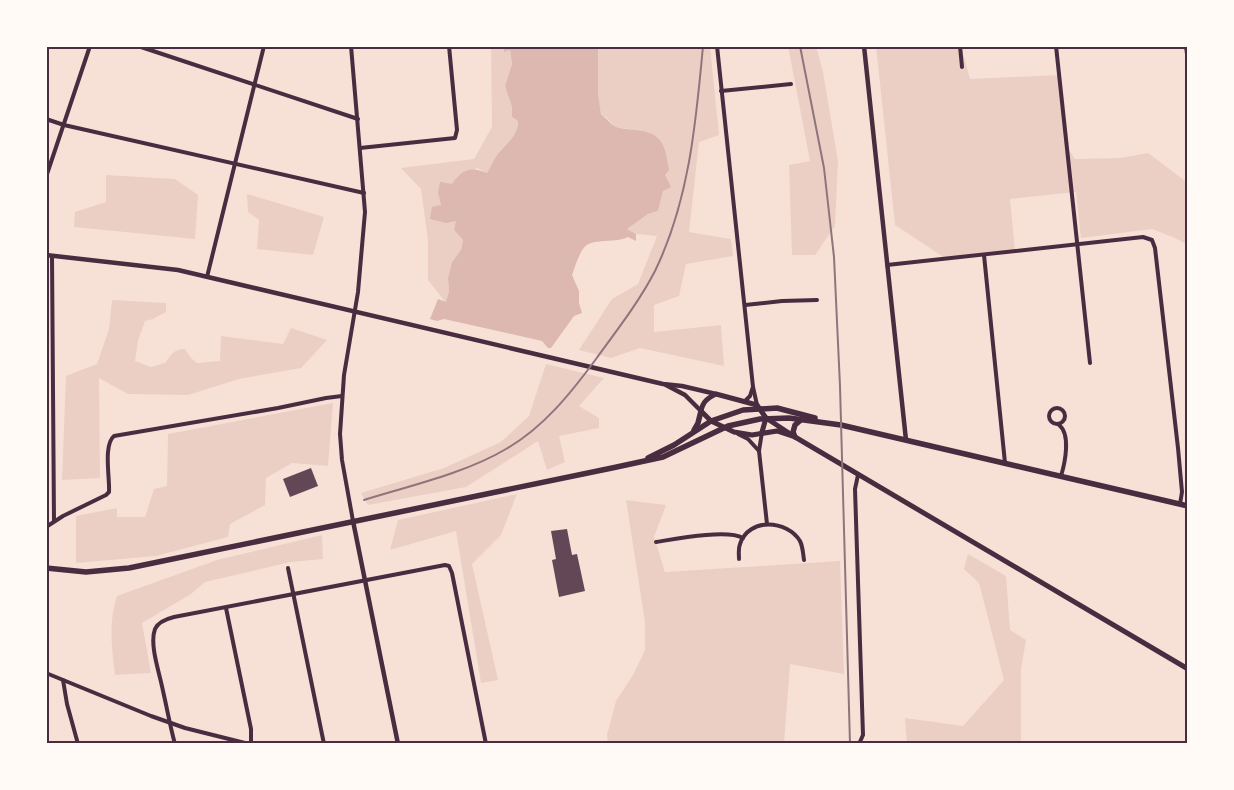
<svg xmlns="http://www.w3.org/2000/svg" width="1234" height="790" font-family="'IBM Plex Sans',sans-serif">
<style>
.green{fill:#ebcfc5}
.water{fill:#dcb8b0}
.building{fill:#644757}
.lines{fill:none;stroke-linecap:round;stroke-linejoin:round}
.minor{stroke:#4a2c40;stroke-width:4}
.tertiary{stroke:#4a2c40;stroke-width:4.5}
.secondary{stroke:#4a2c40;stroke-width:5}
.trunk{stroke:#4a2c40;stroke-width:5.5}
.rail{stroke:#8f747c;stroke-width:2}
.neatline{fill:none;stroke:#4a2c40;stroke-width:2}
</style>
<rect width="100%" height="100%" fill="#f7e1d7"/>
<g class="green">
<path d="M491,46H504V52L510,50L512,64L505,86L512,107V117L518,121C518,136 506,144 497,155C493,160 491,167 487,173L477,168L438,193L441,206L457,221L454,230L463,240L461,250L452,262L448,278L449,291L446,303L428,280V240L421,189L401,168L474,159L492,127Z"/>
<path d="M598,46H710L719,135L699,142L689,232L731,239L733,256L686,264L679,296L654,305V332L721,325L724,366L640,348L611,358L579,350L612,299L638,284L657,236L636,234L627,229L648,214L658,211L663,191L642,131L615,127L606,117L601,116L598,93Z"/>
<path d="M788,46H816L823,72L838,161L835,226L815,255H792L789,165L810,161Z"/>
<path d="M876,46H961L970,79L1059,75L1066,146L1075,159L1120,158L1148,153L1188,183V245L1175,238L1152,229L1081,238L1076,192L1010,199L1015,251L945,258L895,225Z"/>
<path d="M106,175L175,179L198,195L195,239L74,227L75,212L106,202Z"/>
<path d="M247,194L324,217L313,255L257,249L259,220L248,212Z"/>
<path d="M112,300L166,303V312L153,319L145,321L138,341L135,361L151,367L165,363C171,355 174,349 185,349L191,358L197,363L220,361L221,336L283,344L291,328L327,340L301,368L239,379L188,395L128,394L99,378L100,478L62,480L66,376L97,364L109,329Z"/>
<path d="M546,364L604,378L579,406L599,418V428L559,436L565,462L547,470L538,441L466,487L368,505L361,493L444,468L501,442L529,416Z"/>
<path d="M333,403L328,466L292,463L266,478L265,505L230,524L228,537L156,556L76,563V516L117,508V517H145L154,489L167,486L168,434Z"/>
<path d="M517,494L501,535L472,564L498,680L481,683L456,531L390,550L398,520Z"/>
<path d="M626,500L666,505L654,537L665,572L840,561L844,674L790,664L784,744H608L607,735L616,701L633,675L645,650V622Z"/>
<path d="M322,535L323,559L291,562L205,582L191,594L142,623L151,673L115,675C112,649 108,622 117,596L217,560Z"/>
<path d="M968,554L1006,576L1010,630L1026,640L1021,669V744H907L905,718L963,726L1004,680L979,583L964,569Z"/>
</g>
<path class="water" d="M504,46H598V93L601,115C607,118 610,124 616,127C622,129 630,129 636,130C663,133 665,145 669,170L665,175L671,187L663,191L658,211L648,214L627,229L636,234V241L628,237C613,244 591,237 583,249C578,256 575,267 572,275L579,291V303L582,313L574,316L551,348H548L542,341L444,319L437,321L430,319L438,299L446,302L449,291L448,278L452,262L461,250L463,240L454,230L456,221L446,223L430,219L432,207L441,205L438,193L440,182L452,184C462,169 471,166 487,173C491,167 493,160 497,155C506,144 518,136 518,121L512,117V107L505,86L512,64L510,50L504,52Z"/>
<g class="building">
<path d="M311,468L318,486L290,497L283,479Z"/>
<path d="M567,529L572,555L577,554L585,591L559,597L552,560L556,559L551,531Z"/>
</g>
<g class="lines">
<g class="minor">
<path d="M138,46L358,119"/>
<path d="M351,46L365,212L358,292L344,375L340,434L342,460L353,521"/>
<path d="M717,46L753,387L757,405"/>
<path d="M960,46L962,67"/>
<path d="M1056,46L1090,363"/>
<path d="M1186,46L1188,62"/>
<path d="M721,91L791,84"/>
<path d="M46,119L64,125L364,193"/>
<path d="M360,148L455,138L457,130L449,46"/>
<path d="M46,177L90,46"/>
<path d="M984,255L1005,463"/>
<path d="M52,256L54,521"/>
<path d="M887,265L1143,237L1152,240L1155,248L1178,448L1182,492L1180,504"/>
<path d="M207,277L264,46"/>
<path d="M745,305L782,301L817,300"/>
<path d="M745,401L750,396L753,387"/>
<circle cx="1057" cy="416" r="8"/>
<path d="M1059,425C1071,434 1065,463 1061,476"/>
<path d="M762,432L759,451L767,524"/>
<path d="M738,434L748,439L759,451"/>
<path d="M858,475L855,489L863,735L859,744"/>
<path d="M46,527L63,516L106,495L109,492C110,478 103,445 114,436L278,408L326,398L342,396"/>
<path d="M656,542C675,539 727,529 743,538"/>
<path d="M739,559C739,554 738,549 740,544C749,517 787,520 800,541C803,547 803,554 804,560"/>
<path d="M288,568L324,744"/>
<path d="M226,608L251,729V744"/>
<path d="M46,673L151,716L185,728L249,744"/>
<path d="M63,680L67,704L78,744"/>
<path d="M175,744C170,726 167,708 163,691C160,674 149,645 155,629C158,622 166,619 174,617L445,565L449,566L452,573L486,744"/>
</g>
<g class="tertiary">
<path d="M864,46L906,440"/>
<path d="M46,255L178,270L663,384L682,386L716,394"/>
<path d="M666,385L685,395L701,411"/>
<path d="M353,521L398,744"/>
</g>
<g class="secondary">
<path d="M762,432L766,418"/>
<path d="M795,437L777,431L752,435L734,432L711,421L701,411C703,401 708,398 716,394L757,405L766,418L795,437L1188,669"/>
</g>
<g class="trunk">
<path d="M694,430L698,423L701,411"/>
<path d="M795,437L793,432L795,425L802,419"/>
<path d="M648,458L674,445L711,421L743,410L777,408L815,418"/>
<path d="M46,568L86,572L129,568L612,468L663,457L728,426L760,419L789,418L841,425L1188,506"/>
</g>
<g class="rail">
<path d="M800,46L824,168L834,257L840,386L850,744"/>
<path d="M364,500C409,486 466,473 506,449C543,428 571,393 596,359C617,330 639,302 655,271C689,201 696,123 703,46"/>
</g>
</g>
<rect width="1234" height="790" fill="none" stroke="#fffaf5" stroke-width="95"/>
<rect x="48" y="48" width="1138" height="694" class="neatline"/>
</svg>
